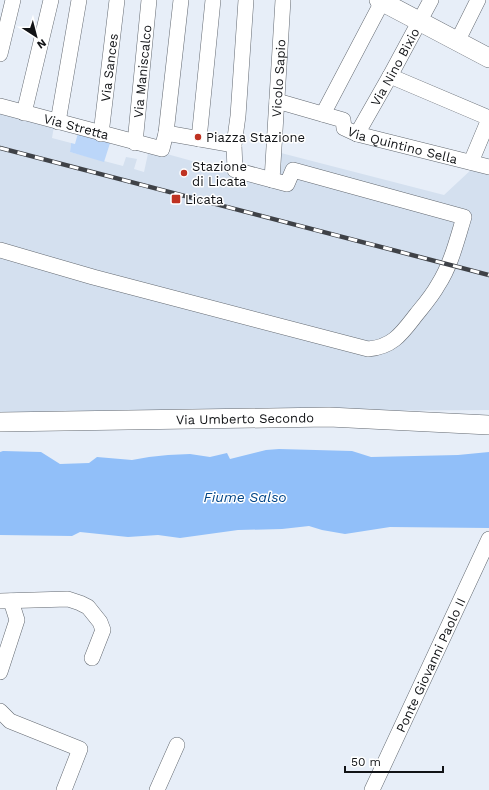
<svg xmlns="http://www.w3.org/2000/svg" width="489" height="790" font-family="'Work Sans',sans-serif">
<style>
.built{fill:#d4e0ef}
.green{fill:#bbd6f9}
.water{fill:#91bff9}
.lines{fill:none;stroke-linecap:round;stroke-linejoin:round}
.minor-casing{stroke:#636971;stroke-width:16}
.major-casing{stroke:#636971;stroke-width:20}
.minor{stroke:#fff;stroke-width:15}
.major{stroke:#fff;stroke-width:19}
.rail-casing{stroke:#3f4247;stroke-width:4.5}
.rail{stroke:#fff;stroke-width:3;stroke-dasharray:9;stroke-linecap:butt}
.poi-dot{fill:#bf3221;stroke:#fff;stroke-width:1.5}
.labels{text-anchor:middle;stroke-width:3;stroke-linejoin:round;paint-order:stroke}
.street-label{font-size:13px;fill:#111316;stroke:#fff}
.poi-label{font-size:13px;fill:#111316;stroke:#fff;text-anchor:start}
.water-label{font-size:14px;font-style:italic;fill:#024587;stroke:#fff}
</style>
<rect width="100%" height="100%" fill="#e7eef8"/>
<path class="built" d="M0,112L54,126L52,138L71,143L70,152L123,166L126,157L137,159L134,169L144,172L149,149L275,184L281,153L444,195L473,168L489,173V410L0,413Z"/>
<path class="green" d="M78,133L111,140L104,162L70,152L71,143L75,144Z"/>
<path class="water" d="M279,449L352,451L371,457L458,455L489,452V528L390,527L345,534L322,530L309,526L282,529L238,530L180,538L158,535L128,537L80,532L72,536L0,535V452L3,451L41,452L60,464L89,463L97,457L132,460L149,457L168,455L190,454L210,457L227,453L230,459L266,450Z"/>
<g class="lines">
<defs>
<g id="minor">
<path d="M457,42L478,0"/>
<path d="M0,54L13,0"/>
<path d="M390,76L489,118"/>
<path id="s1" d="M277,101L343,120L344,128L357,134L489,167"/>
<path id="s2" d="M0,106L162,149L166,133L181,0"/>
<path d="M24,113L51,0"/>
<path d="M323,114L383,0"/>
<path d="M58,122L79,0"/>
<path d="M166,133L234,145"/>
<path id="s3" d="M101,134L117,0"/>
<path id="s4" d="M357,134L390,76L431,0"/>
<path d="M199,139L213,0"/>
<path id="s5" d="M135,143L149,0"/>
<path d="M471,162L489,119"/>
<path id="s6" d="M272,180L283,0"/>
<path d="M0,250L93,277L368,349C393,347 402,333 416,315C424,305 432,296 438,285C451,265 457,240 464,217L293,170L287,184L235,170L234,145L238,116L246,0"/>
<path d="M0,601L68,599L80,603L88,607L100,622L103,630L92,658"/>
<path d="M0,672L17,620L11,601"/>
<path d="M0,711L10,721L80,749L64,790"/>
<path d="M157,790L177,745"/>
<path id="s7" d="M372,790L489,539"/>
</g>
<g id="major">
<path d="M379,0L489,58"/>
<path id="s8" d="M0,422L329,417L489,425"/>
</g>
</defs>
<use href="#minor" class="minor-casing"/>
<use href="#major" class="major-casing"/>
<use href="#minor" class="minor"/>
<use href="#major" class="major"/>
<defs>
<path id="rail" d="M0,148L489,275"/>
</defs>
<use href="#rail" class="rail-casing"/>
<use href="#rail" class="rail"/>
</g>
<g class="poi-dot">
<circle cx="198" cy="137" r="4"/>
<circle cx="184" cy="173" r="4"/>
<rect x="171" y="194" width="10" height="10" rx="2"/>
</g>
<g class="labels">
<g class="street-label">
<text dy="5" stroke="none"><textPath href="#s3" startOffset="67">Via Sances</textPath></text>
<text dy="5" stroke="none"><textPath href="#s4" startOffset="77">Via Nino Bixio</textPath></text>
<text dy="5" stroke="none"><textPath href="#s5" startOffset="72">Via Maniscalco</textPath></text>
<text dy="5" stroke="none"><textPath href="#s6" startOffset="102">Vicolo Sapio</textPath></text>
<text dy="5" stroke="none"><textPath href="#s2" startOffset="79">Via Stretta</textPath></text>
<text dy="5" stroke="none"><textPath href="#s1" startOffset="138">Via Quintino Sella</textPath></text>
<text dy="5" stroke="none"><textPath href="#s8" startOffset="245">Via Umberto Secondo</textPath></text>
<text dy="5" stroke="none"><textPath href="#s7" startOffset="138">Ponte Giovanni Paolo II</textPath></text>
</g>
<g class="poi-label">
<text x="206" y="142">Piazza Stazione</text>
<text x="192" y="171">Stazione<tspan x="192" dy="15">di Licata</tspan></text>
<text x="185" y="204">Licata</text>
</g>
<g class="water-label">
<text x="245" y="502">Fiume Salso</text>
</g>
</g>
<g transform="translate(36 36) rotate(144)" stroke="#ffffff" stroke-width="3" paint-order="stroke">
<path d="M0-3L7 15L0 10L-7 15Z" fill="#111316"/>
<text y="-6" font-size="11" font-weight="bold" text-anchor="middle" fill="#111316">N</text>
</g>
<path d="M345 766v6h98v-6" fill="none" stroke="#111316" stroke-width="2"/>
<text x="351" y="766" font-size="12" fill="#111316" stroke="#ffffff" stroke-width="3" paint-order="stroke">50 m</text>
</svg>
